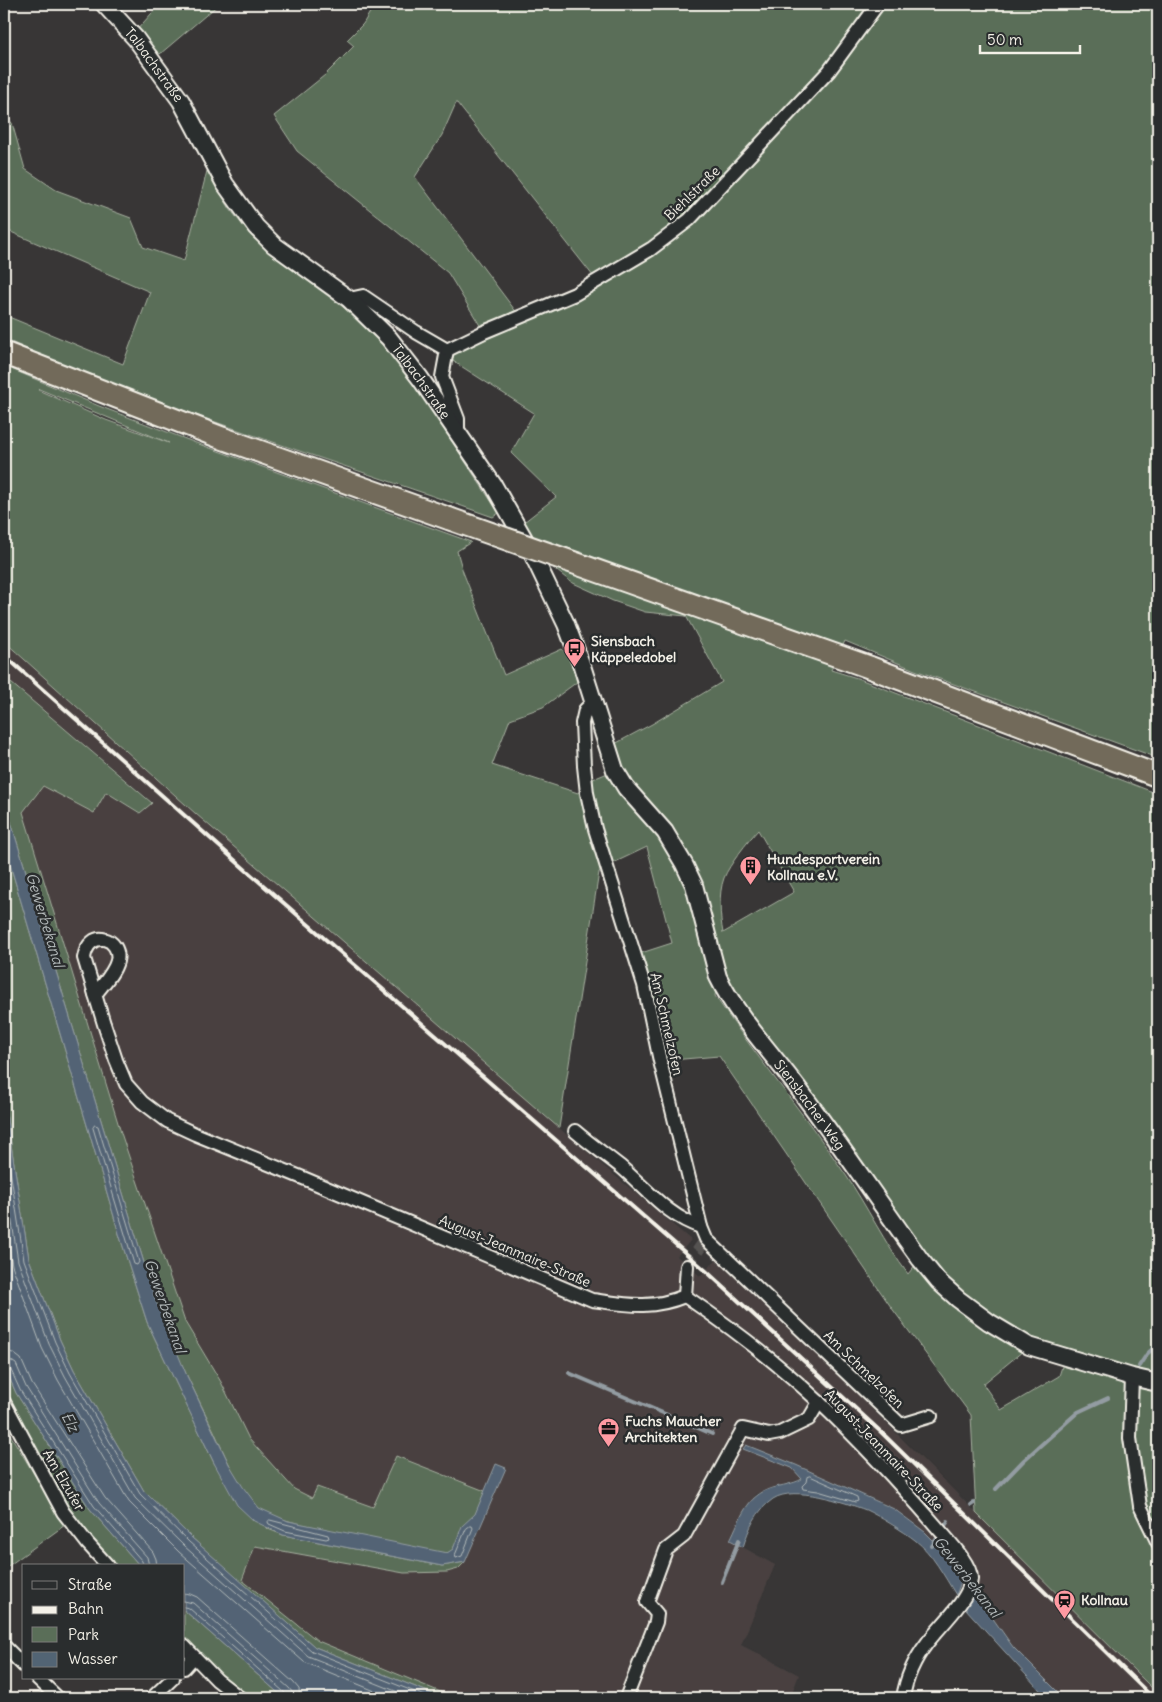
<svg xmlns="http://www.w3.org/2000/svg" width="1162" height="1702" font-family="Delius,sans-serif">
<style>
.built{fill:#484140}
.green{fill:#5a6e58;stroke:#a7b0a0;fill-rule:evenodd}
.water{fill:#526474;stroke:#939ca2}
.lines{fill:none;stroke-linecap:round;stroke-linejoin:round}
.shore{stroke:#b3b9ba;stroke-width:1}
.stream{stroke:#939ca2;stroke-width:4}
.street-tunnel{stroke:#545251;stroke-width:12;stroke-dasharray:12 6;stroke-linecap:butt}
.street-casing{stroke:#f4f1e8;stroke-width:16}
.secondary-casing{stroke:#f4f1e8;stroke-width:20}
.highway-casing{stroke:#f4f1e8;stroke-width:25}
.street{stroke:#2a2d2e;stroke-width:12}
.secondary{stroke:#2a2d2e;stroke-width:16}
.highway{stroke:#726b5a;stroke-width:21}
.rail{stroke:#f4f1e8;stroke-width:4}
.highway-bridge-casing{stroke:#f4f1e8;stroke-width:25;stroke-linecap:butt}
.highway-bridge{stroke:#726b5a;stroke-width:21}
.labels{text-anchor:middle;stroke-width:5;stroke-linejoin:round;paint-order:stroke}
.street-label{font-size:14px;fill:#f4f1e8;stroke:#2a2d2e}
.poi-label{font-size:14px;font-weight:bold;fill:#f4f1e8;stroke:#2a2d2e;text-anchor:start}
.water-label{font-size:15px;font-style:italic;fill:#b3b9ba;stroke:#2a2d2e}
</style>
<rect width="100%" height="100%" fill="#383636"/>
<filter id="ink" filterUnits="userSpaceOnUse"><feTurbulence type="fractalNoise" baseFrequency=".02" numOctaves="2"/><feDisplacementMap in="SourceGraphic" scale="10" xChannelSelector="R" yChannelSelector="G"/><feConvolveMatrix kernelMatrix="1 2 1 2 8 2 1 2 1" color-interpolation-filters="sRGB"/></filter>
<g filter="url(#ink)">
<path class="built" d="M4,641L196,814L430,1013L559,1128L691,1240L677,1256L700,1276L716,1260L844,1381L1158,1694V1698H1064L1013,1647L970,1587L939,1546L914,1523L894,1509L850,1489L746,1445L743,1449L792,1468L802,1479L772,1488L756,1494L730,1540L775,1565L741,1645L799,1675L790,1698H455L318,1641L242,1580L255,1546L404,1573L458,1569L465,1562L499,1466L496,1465L485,1491L396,1456L373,1507L318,1487L312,1499L294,1489L249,1439L221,1382L185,1323L122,1136L23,812L43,786L94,812L106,792L139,813L152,802L4,677Z"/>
<g class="green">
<path d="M160,4H219L160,54L135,32Z"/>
<path d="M375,4H1158V758L915,670L845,641L831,670L857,678L1158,794V1694L976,1513L971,1415L891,1307L719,1056L660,1061L635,955L672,943L647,847L607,866L599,872L559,1128L196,814L4,641V366L99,406L196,443L471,542L457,551L463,572L504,675L562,649L570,658L577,682L543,707L510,719L492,765L578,793L586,782L615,770L609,747L652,724L722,682L686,616L645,612L613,601L571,582L552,567L524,522L556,497L511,453L534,413L453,361L450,355L484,332L448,273L297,151L274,116L325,75L354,46L347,40L363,24ZM456,103H457L597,281L520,317L415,177L442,135ZM38,390L39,389L169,443L106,420ZM758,830L794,892L723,933C720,917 718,894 724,878C729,865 748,841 758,830ZM725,969L724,988L920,1259L908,1274C885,1244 867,1206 845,1174C804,1113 756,1057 715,996L718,977ZM1029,1346L1065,1357L1059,1376L1001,1410L983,1384Z"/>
<path d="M4,114L12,123L25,169L56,190L131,218L143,247L184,261L207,171L230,209L251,236L279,260L358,318L393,352L499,513L493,517C329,459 163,410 4,339V315L123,364L150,292L4,229Z"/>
<path d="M4,677L152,803L140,813L106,792L94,813L43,786L23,812L122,1136L185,1322L221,1382L249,1439L294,1489L312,1498L317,1487L373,1507L396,1456L485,1491L475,1515L471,1518L451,1552L444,1553C404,1545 364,1538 325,1529C303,1524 279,1521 260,1509C242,1496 223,1451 214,1431C192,1387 170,1342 154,1296L4,799Z"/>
<path d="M4,844L120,1237L147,1322L214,1463L268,1529L283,1535L442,1566L465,1562L458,1569L447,1572L404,1573L255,1546L242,1580L318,1641L455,1698H443L315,1647L244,1585L192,1538L144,1491L74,1370L60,1340L29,1259L4,1100Z"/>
<path d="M4,1365L16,1393L90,1509L140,1566H108L88,1544L4,1402Z"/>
<path d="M8,1431L65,1525L4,1569V1434Z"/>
<path d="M184,1610L284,1698H240L184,1646Z"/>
</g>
<g class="water">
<path d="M4,799L154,1296L187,1376L229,1464L243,1487L259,1508L288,1521L447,1553L453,1549L462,1526L475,1514L496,1464L506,1468L465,1562L442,1566L283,1535L254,1521L237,1505L214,1463L147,1322L120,1237L4,844Z"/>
<path d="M4,1100L29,1259L60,1340L74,1370L144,1491L192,1538L315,1647L443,1698H284L184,1610V1566H140L90,1509L16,1393L4,1365Z"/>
<path d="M746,1445L796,1465L894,1509L925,1532L939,1546L963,1577L956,1595C944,1576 933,1554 915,1540C905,1532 877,1515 866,1510C844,1502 794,1485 773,1499C756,1511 749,1528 743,1547L730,1540C741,1518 746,1496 772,1488C782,1485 793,1484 802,1479L792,1468L743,1449Z"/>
<path d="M975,1593L1013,1647L1064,1698H1047L965,1608Z"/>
</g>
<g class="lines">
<g class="shore">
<path d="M95,1125L98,1126L139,1262L137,1265L134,1264L93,1128Z"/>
<path d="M4,1131L24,1260L55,1342L70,1373L140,1494L189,1542L312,1651L430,1698"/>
<path d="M4,1171L18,1261L49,1344L65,1376L135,1498L184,1546L308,1656L413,1698"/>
<path d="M4,1218L12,1265L42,1348L58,1380L129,1502L179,1552L304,1662L392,1698"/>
<path d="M4,1351L13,1353L21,1359L32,1384L105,1498L153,1552L156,1559L157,1566"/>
<path d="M4,1358L10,1360L16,1364L26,1387L99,1503L147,1557L149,1566"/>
<path d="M4,1365L10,1368L20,1390L94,1506L142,1561L143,1566"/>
<path d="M810,1476L857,1497L858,1501L855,1502L818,1491L803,1489L802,1486L806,1482L807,1477Z"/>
<path d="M270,1520L328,1535L329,1538L326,1539L285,1531L269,1524L268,1522Z"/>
<path d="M470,1526H472L473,1528L462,1556L456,1558L455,1555L466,1529Z"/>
<path d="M184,1593L190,1594L197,1597L293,1682L299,1689L300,1698"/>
<path d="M184,1601L193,1603L289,1688L292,1692L293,1698"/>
<path d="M184,1607L189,1608L284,1692L286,1698"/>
</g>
<g class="stream">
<path d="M1139,1366L1147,1354L1158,1344"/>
<path d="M569,1373L712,1434"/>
<path d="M996,1489L1024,1460L1078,1412L1108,1398"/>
<path d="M971,1505L974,1503"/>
<path d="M932,1546L948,1521"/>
<path d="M722,1582L739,1540"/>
</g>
<path class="street-tunnel" d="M687,1266L706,1239"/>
<defs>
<g id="street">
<path d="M349,299L363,296L416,332L447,350L442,377L458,419V435"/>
<path d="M447,350L484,332L575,294L651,249L689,220L829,71L878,4"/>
<path d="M594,701L585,710L582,723L584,766L587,793L595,829L644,985L660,1061L701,1227L706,1239L901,1425L931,1416"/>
<path d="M95,995C103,984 114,973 117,961C122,938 89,927 84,958L104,1024L116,1060L126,1084L142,1102L167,1121L195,1134L303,1178L592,1300C629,1305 650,1310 685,1296"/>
<path d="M575,1131C590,1144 606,1155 621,1167C647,1189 668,1217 701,1227"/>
<path d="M685,1296C732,1328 778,1363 819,1402C860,1441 899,1483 936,1526C946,1538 972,1564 971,1579C970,1599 939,1627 927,1643C914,1660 906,1678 903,1698"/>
<path d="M685,1296L687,1266"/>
<path d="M1132,1377L1130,1438L1140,1506L1158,1543"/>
<path d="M4,1402L63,1512L88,1544L108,1566"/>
<path d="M4,1646L24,1666"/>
<path d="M184,1646L217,1680L240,1698"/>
<path d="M184,1668L194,1657"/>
<path d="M37,1678L58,1698"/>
<path d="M152,1698L173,1678"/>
<path d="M626,1698L656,1622L657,1614L647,1602L666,1550L684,1536L743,1429L769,1435L780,1433L809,1419L819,1402"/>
</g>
<g id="secondary">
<path id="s1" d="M104,4L136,39L181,101L225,184L256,227L274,245L349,299L389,338L420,378L494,486L532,553L566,624L582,666L615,770L626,788L665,832L684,864L694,885L718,977C738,1018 771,1052 798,1088C840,1144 879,1202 920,1259L938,1281L958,1299L989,1322L1029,1346L1132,1377L1158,1383"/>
</g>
<g id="highway">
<path d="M4,353L222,438L450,519"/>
<path d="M869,667L1158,776"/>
</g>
</defs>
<use href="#street" class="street-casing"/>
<use href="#secondary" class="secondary-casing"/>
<use href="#highway" class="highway-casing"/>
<use href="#street" class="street"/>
<use href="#secondary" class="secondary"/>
<use href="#highway" class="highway"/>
<path class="rail" d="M4,655L247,871L705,1270L881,1432L1153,1698"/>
<defs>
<path id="highway-bridge" d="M450,519L869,667"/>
</defs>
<use href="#highway-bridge" class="highway-bridge-casing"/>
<use href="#highway-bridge" class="highway-bridge"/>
</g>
</g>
<defs>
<symbol id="bus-pin" viewBox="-11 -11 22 30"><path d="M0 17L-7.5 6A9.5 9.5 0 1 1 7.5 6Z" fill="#ff9aa2" stroke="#2a2d2e"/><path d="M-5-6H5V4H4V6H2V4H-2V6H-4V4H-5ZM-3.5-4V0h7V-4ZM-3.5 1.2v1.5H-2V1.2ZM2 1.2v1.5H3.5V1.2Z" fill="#111"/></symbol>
<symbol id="building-pin" viewBox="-11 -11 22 30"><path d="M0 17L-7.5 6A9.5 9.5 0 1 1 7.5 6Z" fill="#ff9aa2" stroke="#2a2d2e"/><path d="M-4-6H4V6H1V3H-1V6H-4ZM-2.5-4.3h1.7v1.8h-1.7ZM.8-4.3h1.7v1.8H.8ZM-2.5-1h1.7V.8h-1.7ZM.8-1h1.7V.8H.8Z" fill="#111"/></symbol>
<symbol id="office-pin" viewBox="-11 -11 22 30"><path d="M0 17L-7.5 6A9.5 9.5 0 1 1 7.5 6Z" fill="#ff9aa2" stroke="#2a2d2e"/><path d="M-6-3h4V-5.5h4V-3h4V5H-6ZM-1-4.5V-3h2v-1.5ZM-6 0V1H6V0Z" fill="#111"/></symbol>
<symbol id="station-pin" viewBox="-11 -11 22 30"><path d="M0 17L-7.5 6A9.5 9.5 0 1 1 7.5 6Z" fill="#ff9aa2" stroke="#2a2d2e"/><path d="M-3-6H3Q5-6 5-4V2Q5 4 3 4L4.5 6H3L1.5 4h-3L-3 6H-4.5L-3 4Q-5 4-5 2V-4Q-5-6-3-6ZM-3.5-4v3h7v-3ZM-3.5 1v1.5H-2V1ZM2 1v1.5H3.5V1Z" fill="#111"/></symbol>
</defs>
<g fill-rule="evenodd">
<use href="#bus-pin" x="562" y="636" width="25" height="34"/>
<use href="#building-pin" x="738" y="854" width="25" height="34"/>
<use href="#office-pin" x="596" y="1416" width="25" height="34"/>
<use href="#station-pin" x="1052" y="1588" width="25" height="34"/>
</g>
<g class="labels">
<g class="street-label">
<text dy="5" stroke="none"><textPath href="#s1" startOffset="79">Talbachstraße</textPath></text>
<text transform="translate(692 193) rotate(-44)" y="5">Biehlstraße</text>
<text dy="5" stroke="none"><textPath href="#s1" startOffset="499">Talbachstraße</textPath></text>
<text transform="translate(667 1024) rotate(77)" y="5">Am Schmelzofen</text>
<text dy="5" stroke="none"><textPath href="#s1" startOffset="1329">Siensbacher Weg</textPath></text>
<text transform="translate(515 1251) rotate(23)" y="5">August-Jeanmaire-Straße</text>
<text transform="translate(864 1369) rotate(44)" y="5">Am Schmelzofen</text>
<text transform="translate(884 1450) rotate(46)" y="5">August-Jeanmaire-Straße</text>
<text transform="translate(64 1480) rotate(60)" y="5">Am Elzufer</text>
</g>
<g class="poi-label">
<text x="591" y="646">Siensbach<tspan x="591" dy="16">Käppeledobel</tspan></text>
<text x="767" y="864">Hundesportverein<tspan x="767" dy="16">Kollnau e.V.</tspan></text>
<text x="625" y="1426">Fuchs Maucher<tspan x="625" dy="16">Architekten</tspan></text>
<text x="1081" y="1605">Kollnau</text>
</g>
<g class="water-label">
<text transform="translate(45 920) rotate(73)" y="5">Gewerbekanal</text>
<text transform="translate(165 1306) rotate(71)" y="5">Gewerbekanal</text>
<text transform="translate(70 1422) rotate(62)" y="5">Elz</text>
<text transform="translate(967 1577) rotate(52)" y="5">Gewerbekanal</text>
</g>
</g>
<rect width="1162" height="1702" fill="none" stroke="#2a2d2e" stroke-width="20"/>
<rect x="10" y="10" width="1142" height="1682" fill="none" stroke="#f4f1e8" stroke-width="2" filter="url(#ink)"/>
<rect x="22" y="1564" width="162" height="115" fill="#2a2d2e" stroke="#7b7b78"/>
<rect x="32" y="1581" width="25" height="8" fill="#2a2d2e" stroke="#7b7b78"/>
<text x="68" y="1590" font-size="15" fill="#f4f1e8">Straße</text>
<rect x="32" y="1606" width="25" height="8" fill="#f4f1e8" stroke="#7b7b78"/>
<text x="68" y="1614" font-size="15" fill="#f4f1e8">Bahn</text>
<rect x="32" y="1627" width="25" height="15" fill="#5a6e58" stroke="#7b7b78"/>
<text x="68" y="1640" font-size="15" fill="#f4f1e8">Park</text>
<rect x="32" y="1652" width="25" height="15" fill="#526474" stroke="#7b7b78"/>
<text x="68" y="1664" font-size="15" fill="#f4f1e8">Wasser</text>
<path d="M980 45v8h100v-8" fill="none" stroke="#f4f1e8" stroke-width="2.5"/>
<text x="987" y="45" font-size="15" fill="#f4f1e8" stroke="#2a2d2e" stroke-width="4" paint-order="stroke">50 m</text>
</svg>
